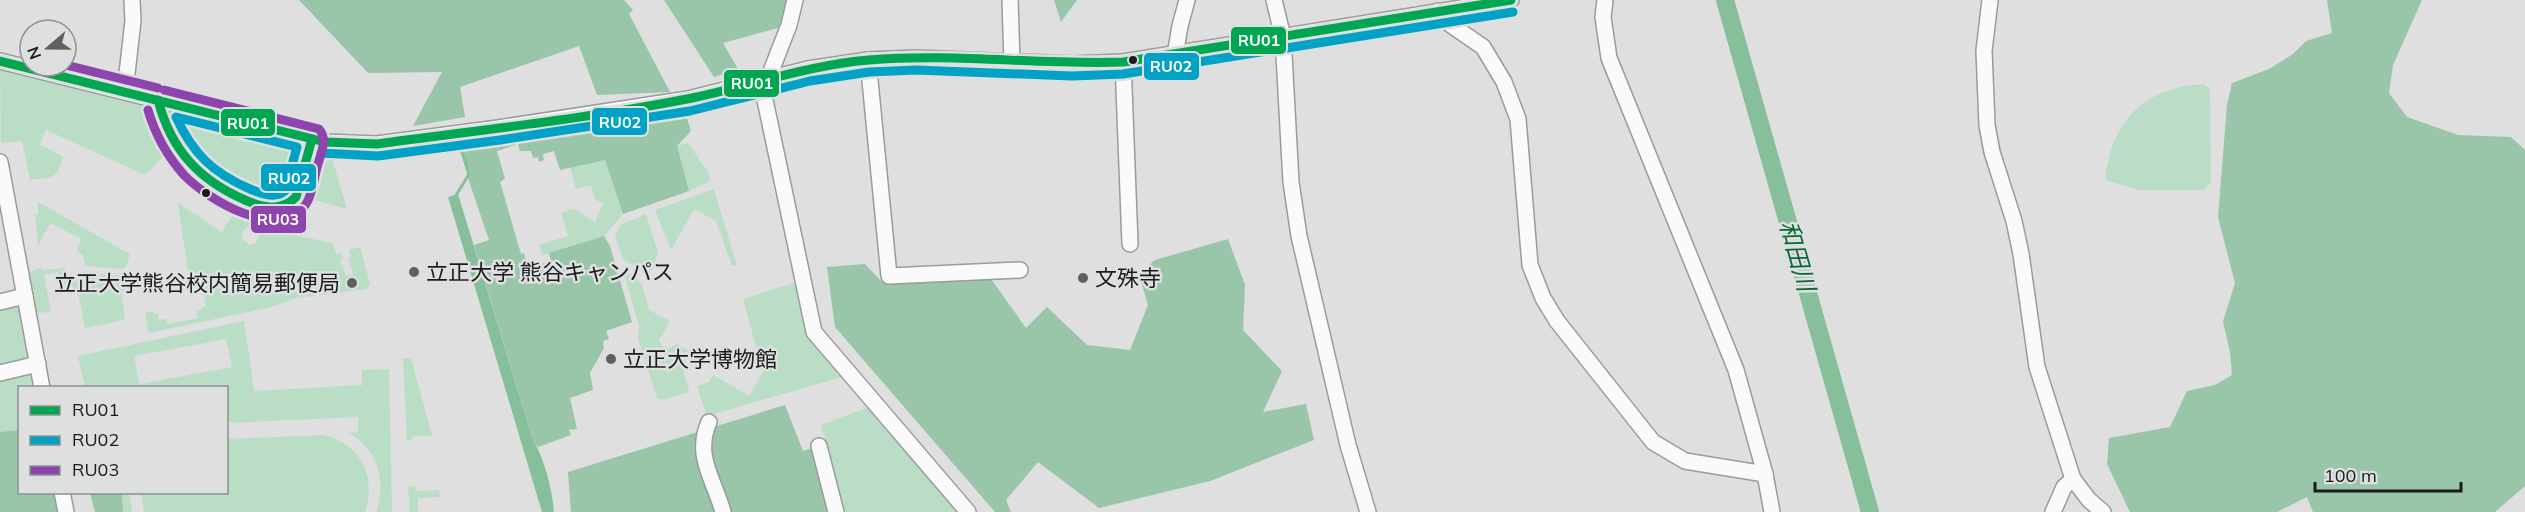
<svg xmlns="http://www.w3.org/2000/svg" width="2525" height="512" font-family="Mulish,'Noto Sans JP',sans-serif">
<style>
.green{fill:#badec5;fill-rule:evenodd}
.forest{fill:#99c5a9}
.water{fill:#87bf9a}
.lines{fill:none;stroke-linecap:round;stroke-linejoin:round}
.stream{stroke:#87bf9a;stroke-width:3}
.river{stroke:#87bf9a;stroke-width:18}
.minor-casing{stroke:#9a9b9a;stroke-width:18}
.minor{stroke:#fafafa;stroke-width:15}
.bus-1-casing{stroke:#dde0de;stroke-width:14}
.bus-2-casing{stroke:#dde0de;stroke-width:14}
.bus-3-casing{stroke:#dde0de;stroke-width:14}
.bus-1{stroke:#00a651;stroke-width:9}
.bus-2{stroke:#01a2c5;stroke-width:9}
.bus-3{stroke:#8e44ad;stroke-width:9}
.bus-dot{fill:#1a1b1b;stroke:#dde0de;stroke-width:2}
.poi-dot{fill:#5f605f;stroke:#dde0de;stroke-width:2}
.labels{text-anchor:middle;stroke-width:5;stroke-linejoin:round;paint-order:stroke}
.poi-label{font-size:22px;fill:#1a1b1b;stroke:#dde0de;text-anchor:start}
.water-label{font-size:24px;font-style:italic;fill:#0a6839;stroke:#dde0de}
.line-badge{stroke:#dde0de;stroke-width:2}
.badge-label{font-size:16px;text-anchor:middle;font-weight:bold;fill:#fff}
</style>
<rect width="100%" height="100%" fill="#dedfde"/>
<g class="green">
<path d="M0,68L145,104L146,115L163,157L145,175L46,130L40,144L63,157C56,180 53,177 30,180L22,141L1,143Z"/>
<path d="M2204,84L2210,89L2211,183L2203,190H2139L2105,180C2111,121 2144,87 2204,84Z"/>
<path d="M165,111L300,146L293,187L284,193C267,189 218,180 206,173C186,160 173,132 165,111Z"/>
<path d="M688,143L709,174L710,181L689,191L677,146Z"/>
<path d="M321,152L331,155L347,209L310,199Z"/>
<path d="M605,159L623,214L604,236L543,255L539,245L568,236L561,213L574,209L595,222L603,204L595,199L591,185L576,189L570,167Z"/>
<path d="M714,189L717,200L737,265L732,266L716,221L694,209L671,250L655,210Z"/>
<path d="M38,202L130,254L126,267L120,269L85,266L83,255L77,251L81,239L50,223L38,246L35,214L38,215Z"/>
<path d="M178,203L222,232L234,213L283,233L333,243L336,254L341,253L343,258L340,260L346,276L353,274L348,258L351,257L349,250L360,247L370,284L366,289L296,298L268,308L149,333L145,313L154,311V314L158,313L159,320L166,319L167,324L198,318L196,311L206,306L200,274L193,275V272H188ZM248,226H254L259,234C259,241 255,245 248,244L242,238V232Z"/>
<path d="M646,214L658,253L652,270L645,272L623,259L615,236L620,225Z"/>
<path d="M41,268L43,270L65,268L73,282L82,272L96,273L99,276L101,274L126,276L127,289L121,292L125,320L85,328L77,288L62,290L58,272L44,275L51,312L35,313L28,273Z"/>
<path d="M624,273C643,275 645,294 649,310L670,321L659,341L662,346L668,349L677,344L690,352L682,367L689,390L687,393L662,400L657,398L638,338L639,326Z"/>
<path d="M797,282L810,329L849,375L707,416L697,386L709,382L713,375L749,396L763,372L743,299Z"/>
<path d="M19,306L23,308L32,356L28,360L0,367V311Z"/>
<path d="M244,321L254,391L362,385V370L389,369L392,512H376C387,481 378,450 349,433L358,432V417L227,423L226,388L85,387L78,356ZM226,339L232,367L139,384L134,356Z"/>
<path d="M403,358H411L432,436H413L412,440L407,441Z"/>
<path d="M34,367L38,387L20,388L19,430L0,432V376Z"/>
<path d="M869,407L958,512H840L823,445L826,443L821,425Z"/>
<path d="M323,435C361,444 377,476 365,512H144L141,493L226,492L227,439Z"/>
<path d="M415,486L416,491L444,490L439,492L440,497L418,498V512H410L408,487Z"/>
<path d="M122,493H129L132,512H123Z"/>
</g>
<g class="forest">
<path d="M299,0H624L633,10L629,14L670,92L597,95L579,46L460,87L465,117L413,126L442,72L368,73Z"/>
<path d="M664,0H788L789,25L723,43L738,69L714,77Z"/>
<path d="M1054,0H1077L1061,22Z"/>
<path d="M2327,0H2422L2393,65L2389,93L2407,117L2458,135L2511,137L2525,150V486L2495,512H2313L2307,497L2277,512H2130L2107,464L2109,438L2170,427L2187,391L2215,385L2232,375L2230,352L2223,321L2235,283L2218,217L2227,105L2232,83L2269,69L2293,54L2306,41L2332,33Z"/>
<path d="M684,109L691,131L677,146L689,191L623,214L605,160L560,170L554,151L543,154L544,160L539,162L538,157L533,158L531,151H520L518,144L497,151L505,179L500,182L521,254L524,253L528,268L551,261L549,253L604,236L610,246L632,322L606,331L609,339L603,341L604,348L590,373L593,390L570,398L577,429L569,430L571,435L538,447L532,437L474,245L489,240L468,178L462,152L574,128Z"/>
<path d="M1228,239L1245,285L1243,330L1282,371L1263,412L1306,404L1314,440L1210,481L1099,508L1038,462L1006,500L1011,512H995L835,327L827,267L865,264L881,281L989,276L1026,328L1047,307L1087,345L1130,350L1148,305L1139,274L1155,260Z"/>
<path d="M785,405L803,451L816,447L832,512H571L568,472Z"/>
<path d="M19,430L20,492L59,493L64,512H0V432Z"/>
<path d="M90,493H122L123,512H95Z"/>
</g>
<path class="water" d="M458,194L532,437C544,459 552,487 554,512H542L448,197Z"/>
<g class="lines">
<path class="stream" d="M423,151L460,146L469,174L455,197"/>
<path class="river" d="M1725,0L1870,512"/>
<defs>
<g id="minor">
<path d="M1010,0L1012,62"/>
<path d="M1274,0L1283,37L1291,182L1299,236L1348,445L1368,512"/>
<path d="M1605,0L1603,17L1609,58L1736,370L1765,474L1772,512"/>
<path d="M1990,0L1984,51L1987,125L1992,152L2014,221L2021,254L2037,367L2073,479L2089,500L2103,512"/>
<path d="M1438,11L1444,20L1483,47L1504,82L1518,119L1530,265L1543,298L1557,321L1653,442L1685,461L1765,474"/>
<path d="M1175,55L1180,26L1187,0"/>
<path d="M868,60L889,276L1020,270"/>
<path d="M0,61L325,142L377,144L498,128L688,99L808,69L868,60L916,58L1072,64L1123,62L1511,0"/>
<path d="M1123,62L1130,244"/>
<path d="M768,79L789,25L795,0"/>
<path d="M761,81L814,332L968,512"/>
<path d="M125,91L133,21L132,0"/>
<path d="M0,162L42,388"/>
<path d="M0,302L25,296"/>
<path d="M0,373L38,364"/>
<path d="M709,422C694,456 714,479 723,512"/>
<path d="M819,446L836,512"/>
<path d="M62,492L66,512"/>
<path d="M2053,512L2064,487L2073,479"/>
</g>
</defs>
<use href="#minor" class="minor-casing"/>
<use href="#minor" class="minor"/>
<defs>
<g id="bus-1">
<path d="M0,61L325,142L377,144C480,130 585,119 687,99C748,87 807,65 869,60C953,53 1038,65 1123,62L1511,0"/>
<path d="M158,100C171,150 199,180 245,200C263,208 281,212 296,197L312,139"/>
</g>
<g id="bus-2">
<path d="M176,117L297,147L285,191C275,199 262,194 250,189C213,173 193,154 176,117Z"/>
<path d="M321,153L378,156L500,140L690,111L810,81L869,72L916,70L1072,76L1123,74L1513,12"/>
</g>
<g id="bus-3">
<path d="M66,65L158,88"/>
<path d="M148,110C155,134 168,157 184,175C207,199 279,243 306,204C313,194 314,176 318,164C321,153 328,139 319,129L164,90"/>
</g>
</defs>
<use href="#bus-1" class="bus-1-casing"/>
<use href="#bus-2" class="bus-2-casing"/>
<use href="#bus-3" class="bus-3-casing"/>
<use href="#bus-1" class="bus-1"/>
<use href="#bus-2" class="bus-2"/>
<use href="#bus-3" class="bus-3"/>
</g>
<g class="bus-dot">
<circle cx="1133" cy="60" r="5"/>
<circle cx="206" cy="193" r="5"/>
</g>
<g class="poi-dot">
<circle cx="414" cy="272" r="6"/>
<circle cx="1083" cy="278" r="6"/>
<circle cx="352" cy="283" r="6"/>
<circle cx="611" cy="359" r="6"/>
</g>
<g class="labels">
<g class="poi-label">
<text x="426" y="280">立正大学 熊谷キャンパス</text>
<text x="1095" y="286">文殊寺</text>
<text x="340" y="291" text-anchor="end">立正大学熊谷校内簡易郵便局</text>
<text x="623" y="367">立正大学博物館</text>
</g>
<g class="water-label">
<text transform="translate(1797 256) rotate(74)" y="8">和田川</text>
</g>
</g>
<g class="line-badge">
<rect x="1230" y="26" width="57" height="29" rx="6" fill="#00a651"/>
<rect x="1143" y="52" width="57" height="29" rx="6" fill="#01a2c5"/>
<rect x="723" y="69" width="57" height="29" rx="6" fill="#00a651"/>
<rect x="591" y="107" width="57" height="29" rx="6" fill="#01a2c5"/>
<rect x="220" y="108" width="56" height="29" rx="6" fill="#00a651"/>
<rect x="260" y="163" width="57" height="29" rx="6" fill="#01a2c5"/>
<rect x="250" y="205" width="57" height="29" rx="6" fill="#8e44ad"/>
</g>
<g class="badge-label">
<text x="1259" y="46">RU01</text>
<text x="1171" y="72">RU02</text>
<text x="752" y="89">RU01</text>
<text x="620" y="128">RU02</text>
<text x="248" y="129">RU01</text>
<text x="289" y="184">RU02</text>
<text x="278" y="225">RU03</text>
</g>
<rect x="18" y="386" width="210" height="108" fill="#dde0de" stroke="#8f9190" stroke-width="1.5"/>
<rect x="30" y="406" width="30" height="9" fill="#00a651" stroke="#8f9190" stroke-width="1.5"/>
<text x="72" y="416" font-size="18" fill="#1a1b1b">RU01</text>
<rect x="30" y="436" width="30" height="9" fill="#01a2c5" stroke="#8f9190" stroke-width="1.5"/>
<text x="72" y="446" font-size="18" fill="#1a1b1b">RU02</text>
<rect x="30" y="466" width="30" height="9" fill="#8e44ad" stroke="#8f9190" stroke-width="1.5"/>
<text x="72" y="476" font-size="18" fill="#1a1b1b">RU03</text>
<g transform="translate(48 48) rotate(250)"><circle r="28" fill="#dde0de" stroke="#8f9190" stroke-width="1.5"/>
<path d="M0-4.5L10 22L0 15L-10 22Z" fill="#5f605f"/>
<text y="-9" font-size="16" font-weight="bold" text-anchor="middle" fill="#1a1b1b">N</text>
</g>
<path d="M2315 482v9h146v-9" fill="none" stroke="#1a1b1b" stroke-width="3"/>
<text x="2324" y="482" font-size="18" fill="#1a1b1b" stroke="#dde0de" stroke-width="4.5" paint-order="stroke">100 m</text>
</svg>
